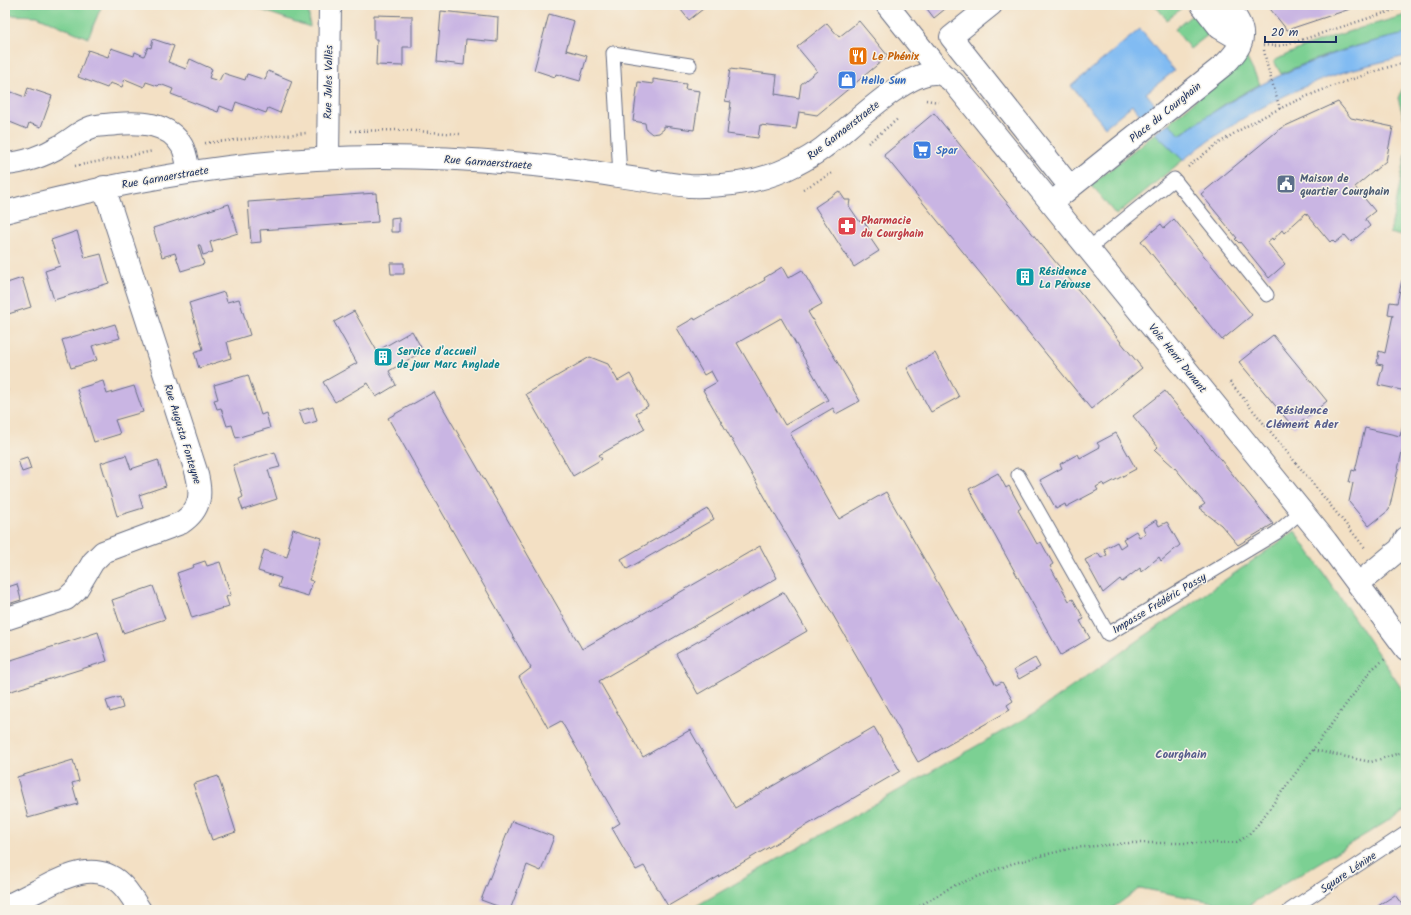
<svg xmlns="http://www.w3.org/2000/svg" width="1411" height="915" font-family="Kalam,sans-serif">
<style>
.green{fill:#7cd093;stroke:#4c8078}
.water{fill:#81bbf2;stroke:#4e75a8}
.building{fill:#c9b5e3;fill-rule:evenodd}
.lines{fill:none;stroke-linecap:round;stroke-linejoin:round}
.lane-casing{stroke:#676d82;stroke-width:15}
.street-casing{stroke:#676d82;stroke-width:24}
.secondary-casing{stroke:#676d82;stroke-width:24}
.path{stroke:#676d82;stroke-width:2.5;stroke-dasharray:1 3;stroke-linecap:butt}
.lane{stroke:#fff;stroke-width:13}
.street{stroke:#fff;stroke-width:22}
.secondary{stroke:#fff;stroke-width:22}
.labels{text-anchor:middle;stroke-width:3;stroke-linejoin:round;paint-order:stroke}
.food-label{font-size:11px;font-weight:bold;fill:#c56008;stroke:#f7f3e8;text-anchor:start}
.shop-label{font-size:11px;font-weight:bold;fill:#366cbe;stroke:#f7f3e8;text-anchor:start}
.street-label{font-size:11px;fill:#1b2f5e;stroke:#f7f3e8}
.service-label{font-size:11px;font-weight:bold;fill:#4e5e75;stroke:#f7f3e8;text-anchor:start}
.health-label{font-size:11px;font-weight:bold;fill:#be3a42;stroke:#f7f3e8;text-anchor:start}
.culture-label{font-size:11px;font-weight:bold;fill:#0d838f;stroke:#f7f3e8;text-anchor:start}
.neighbourhood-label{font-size:12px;font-weight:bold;fill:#585e8d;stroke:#f7f3e8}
</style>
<rect width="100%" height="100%" fill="#f7f3e8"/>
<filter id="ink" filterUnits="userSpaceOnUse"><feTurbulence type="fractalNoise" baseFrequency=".025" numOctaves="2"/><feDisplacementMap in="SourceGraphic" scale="8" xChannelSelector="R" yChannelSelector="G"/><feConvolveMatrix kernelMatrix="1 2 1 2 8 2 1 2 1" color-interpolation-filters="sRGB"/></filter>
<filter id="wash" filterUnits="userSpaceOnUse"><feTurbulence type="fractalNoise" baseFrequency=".012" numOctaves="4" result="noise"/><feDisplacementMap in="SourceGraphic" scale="16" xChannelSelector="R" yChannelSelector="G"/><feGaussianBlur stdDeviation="0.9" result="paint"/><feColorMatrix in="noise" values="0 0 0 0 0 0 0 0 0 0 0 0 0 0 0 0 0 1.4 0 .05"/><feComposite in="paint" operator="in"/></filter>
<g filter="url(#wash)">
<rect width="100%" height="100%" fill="#f3e0c4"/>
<g class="green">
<path d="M5,5H102L88,38L37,16L9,15L5,16Z"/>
<path d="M247,5H308L310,27Z"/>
<path d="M1155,5H1185L1167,20Z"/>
<path d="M1197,11L1213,31L1190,49L1175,29Z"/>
<path d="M1406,15V34C1363,43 1321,55 1281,74L1274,61C1315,39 1362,28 1406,15Z"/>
<path d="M1246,57L1260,84L1228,102L1179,135L1169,123Z"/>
<path d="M1406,82V126L1398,98Z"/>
<path d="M1155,133L1183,160L1116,215L1091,185Z"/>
<path d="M1406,154V237L1390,233Z"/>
<path d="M1295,531L1406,695V810L1244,908L1140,888L1110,910H689L1036,712Z"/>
</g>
<g class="water">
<path d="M1140,29L1174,71L1146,93L1157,107L1143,118L1132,105L1105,127L1071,86Z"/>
<path d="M1406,34V56C1382,62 1358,67 1335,75C1280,94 1229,124 1183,160L1155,133L1169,123L1180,135C1250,84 1321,52 1406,34Z"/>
</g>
<g id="blocks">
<g class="building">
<path d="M677,5H708L689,20Z"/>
<path d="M924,5H950L934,18Z"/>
<path d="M1267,5H1362L1287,30Z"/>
<path d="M441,11L498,17L497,42L466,39L464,65L437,62Z"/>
<path d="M549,14L574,21L566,50L587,56L580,81L556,74L555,77L534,70Z"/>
<path d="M374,15L412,16V47H403V66L376,65L377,39H374Z"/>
<path d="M859,21L888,56L817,115L799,112L796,129L760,125L758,138L727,134L731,102L725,101L730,69L777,75L775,94L799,98L801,84L817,71L797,47L827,23L839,37Z"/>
<path d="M153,39L174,46L168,62L186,69L190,59L212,69L209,78L219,81L223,73L245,80L247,74L265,80L268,71L292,81L280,113L268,108L266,113L236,102L233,111L220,106L218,112L171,94L173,89L160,84L158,86L146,82L144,87L125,79L122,87L110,83L107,88L78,77L88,50L108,57L111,48L134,56L135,52L144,56L148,47L151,48Z"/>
<path d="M653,79L686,84L685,89L700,91L694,130L664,126V129L659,133L652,134L646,129L645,123L633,121L638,82L653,84Z"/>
<path d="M28,88L52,96L41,127L29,123L27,129L5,120V95L6,90L25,97Z"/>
<path d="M1338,102L1351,118L1393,127L1386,161L1355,187L1375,211L1365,219L1370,226L1351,242L1345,235L1335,243L1332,240L1330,242L1306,213L1284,233L1282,230L1273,240L1272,238L1267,242L1285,264L1269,278L1240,242L1239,243L1235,239L1237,238L1201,194L1281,128Z"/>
<path d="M934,113L1142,368L1091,409L884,155Z"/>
<path d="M839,191L845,200H850L849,206L860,222L863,219L869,230L866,232L879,251L854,267L815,207Z"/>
<path d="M376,193L378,222L260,230L261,242L251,243L248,202Z"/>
<path d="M229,204L238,233L210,242L213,252L203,255L200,245H198L204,264L181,271L175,253L162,257L153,228Z"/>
<path d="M399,217V232H391V218Z"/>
<path d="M1174,219L1252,315L1222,340L1141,241L1161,224L1164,228Z"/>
<path d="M77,231L85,258L101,254L109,283L54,300L45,271L60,266L51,240Z"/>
<path d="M390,263H404V274H391Z"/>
<path d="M782,267L788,278L802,270L822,304L808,312L860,401L836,414L833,408L790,433L839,519L886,492L996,685L1002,682L1013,701L1007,705L1010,710L918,762L703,390L717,382L711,371L704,375L677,328L694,318L695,320L765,280L764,278ZM781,318L828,400L785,425L737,343Z"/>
<path d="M5,278L7,283L22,278L31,307L5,315Z"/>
<path d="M1402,280L1406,281V391L1378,385L1383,365L1377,364L1379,351L1385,353L1393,315L1388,314L1390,302L1397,303Z"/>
<path d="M224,292L227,302L239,299L250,335L227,342L231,358L199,368L194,352L203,349L189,303Z"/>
<path d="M354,311L377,351L412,331L423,351L389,371L396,385L376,397L368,383L335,402L323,382L357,363L334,322Z"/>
<path d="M115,324L120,338L92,346L97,360L71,368L62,340Z"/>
<path d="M1273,335L1327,401L1294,428L1239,362Z"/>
<path d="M935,353L959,397L931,412L907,368Z"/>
<path d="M590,357L608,364L618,381L630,374L648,406L636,413L645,429L599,455L602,459L573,476L526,394Z"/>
<path d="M248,375L261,415L266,413L270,428L236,438L232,425L227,426L221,408L217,409L214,400L218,399L214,385Z"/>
<path d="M5,381L8,391L5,392Z"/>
<path d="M103,381L107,394L134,386L143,412L115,420L120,434L94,442L77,389Z"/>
<path d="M1165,391L1168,395L1273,524L1238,545L1221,525L1199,508L1205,504L1175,468L1155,450L1158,447L1133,416Z"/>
<path d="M434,392L582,649L760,546L777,578L599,681L643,757L690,730L735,808L874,727L900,771L668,906L644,866L636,870L612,828L620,823L561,721L548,728L519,677L531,668L388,418Z"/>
<path d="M313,407L317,421L304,425L299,411Z"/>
<path d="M1405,416H1406V438H1405L1389,510L1369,526L1349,502L1353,483L1349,482L1352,470L1355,471L1365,428L1400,436Z"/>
<path d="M1116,433L1136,469L1104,486L1103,483L1096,487L1098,490L1066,507L1065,504L1056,509L1040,480L1062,468L1060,464L1078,454L1080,458L1100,447L1097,443Z"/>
<path d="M275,452L280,467L268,470L277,499L243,510L239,499L243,497L233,465Z"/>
<path d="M126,455L131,469L158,460L166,486L139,495L143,508L117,516L101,463Z"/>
<path d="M27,457L31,469L22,472L18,460Z"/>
<path d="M998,473L1006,488L1009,486L1021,508L1018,510L1037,544L1041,542L1053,564L1050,566L1069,601L1073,599L1084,619L1080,621L1090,638L1061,655L969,489Z"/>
<path d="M708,509L714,519L627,569L621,559Z"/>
<path d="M1156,520L1159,526L1167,522L1180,545L1161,561L1159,557L1141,572L1140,568L1122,582L1120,579L1103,593L1085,560L1098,553L1101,558L1107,555L1104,549L1117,542L1120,548L1126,544L1123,539L1136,531L1139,537L1146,534L1143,528Z"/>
<path d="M293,529L322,538L309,580L313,581L308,596L278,587L281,578L258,571L264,550L287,557L290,546L288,545Z"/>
<path d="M205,561L207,566L220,562L231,595L226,597L229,606L192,618L177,573L194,567L193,565Z"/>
<path d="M5,578L8,587L17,584L21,600L5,605Z"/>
<path d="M153,586L165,619L123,633L112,600Z"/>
<path d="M784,592L807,631L698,694L676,654Z"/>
<path d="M98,632L107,661L5,693V662Z"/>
<path d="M1035,658L1040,667L1019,679L1014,670Z"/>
<path d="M120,697L123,708L110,712L106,701Z"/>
<path d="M73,760L79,781L72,783L78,804L28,818L17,777Z"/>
<path d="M218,776L236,832L212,840L193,784Z"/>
<path d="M512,821L554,837L541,871L527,865L510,910H508L481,900Z"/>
<path d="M1395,895L1406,910H1381L1378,906Z"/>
</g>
</g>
</g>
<g filter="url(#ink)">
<use href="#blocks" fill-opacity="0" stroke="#676d82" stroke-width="1"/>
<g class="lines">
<defs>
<g id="lane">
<path d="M620,176L613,53L690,65"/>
<path d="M1088,249L1174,179L1267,295"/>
<path d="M1018,475L1108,634L1276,533L1302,511"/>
<path d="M1290,910L1406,833"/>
</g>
<g id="street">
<path d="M887,5L942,74"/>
<path d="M991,5L951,37L1063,178"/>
<path d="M1202,5L1220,28L1232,35"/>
<path d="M328,158L330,5"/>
<path d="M5,164C23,163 44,156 60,146C71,140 80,131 92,127C99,125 108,125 116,124C140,122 168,122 182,146C186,153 187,163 189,172"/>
<path d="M1051,203L1326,541L1406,649"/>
<path d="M1358,584L1395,553L1400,549L1406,538"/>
<path d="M5,619L66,599L77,589L93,562L103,552L181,523C202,509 202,493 196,471L104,187"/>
<path d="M5,907C17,901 29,895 41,889C65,876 96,861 120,883C128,890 134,901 140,910"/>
</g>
<path id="secondary" d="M5,212C128,179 254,157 382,157C441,157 502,161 562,168C604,173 646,181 689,186C725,187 763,182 795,165C805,160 815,154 823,148C850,128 903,73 935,73C943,73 948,78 954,83L1051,203L1225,64C1248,41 1247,30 1227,5"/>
</defs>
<use href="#lane" class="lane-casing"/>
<use href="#street" class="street-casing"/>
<use href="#secondary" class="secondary-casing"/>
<g class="path">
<path d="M1263,45L1276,46L1286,45L1406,6"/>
<path d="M1264,50L1267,65L1280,109"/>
<path d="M926,100L938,102"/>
<path d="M351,131L400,130L460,134"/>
<path d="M205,143L306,133"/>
<path d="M868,143L899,118"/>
<path d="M75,166L153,151"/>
<path d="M1188,167C1236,126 1296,98 1356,78C1373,72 1389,66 1406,63"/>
<path d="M803,189L811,185L832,173"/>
<path d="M1230,382L1366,549"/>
<path d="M1313,750L1371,762L1406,751"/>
<path d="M913,910L953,886L1011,864L1044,855L1073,848L1130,843H1221L1237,842L1247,836L1256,827L1372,669L1385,659"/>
</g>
<use href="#lane" class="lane"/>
<use href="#street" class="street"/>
<use href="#secondary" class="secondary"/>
</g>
</g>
<defs>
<symbol id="restaurant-square" viewBox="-11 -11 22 22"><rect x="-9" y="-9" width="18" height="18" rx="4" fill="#e8710a" stroke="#f7f3e8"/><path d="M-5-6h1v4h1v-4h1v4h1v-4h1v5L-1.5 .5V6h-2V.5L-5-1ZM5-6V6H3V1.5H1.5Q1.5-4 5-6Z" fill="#fff"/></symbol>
<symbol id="shop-square" viewBox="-11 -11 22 22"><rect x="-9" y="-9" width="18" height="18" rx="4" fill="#3f7fe0" stroke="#f7f3e8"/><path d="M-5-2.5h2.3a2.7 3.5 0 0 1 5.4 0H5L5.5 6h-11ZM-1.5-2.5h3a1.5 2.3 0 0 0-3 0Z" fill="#fff"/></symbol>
<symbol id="supermarket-square" viewBox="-11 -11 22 22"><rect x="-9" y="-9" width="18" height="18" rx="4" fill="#3f7fe0" stroke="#f7f3e8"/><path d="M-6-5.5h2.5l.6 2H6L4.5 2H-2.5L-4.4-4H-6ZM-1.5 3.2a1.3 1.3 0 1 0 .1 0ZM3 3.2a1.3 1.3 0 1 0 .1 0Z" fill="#fff"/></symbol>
<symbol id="civic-square" viewBox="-11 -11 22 22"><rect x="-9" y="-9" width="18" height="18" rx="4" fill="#5c6f8a" stroke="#f7f3e8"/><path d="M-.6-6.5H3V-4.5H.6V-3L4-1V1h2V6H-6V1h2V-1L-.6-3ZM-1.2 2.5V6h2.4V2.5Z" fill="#fff"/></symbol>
<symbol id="pharmacy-square" viewBox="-11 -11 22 22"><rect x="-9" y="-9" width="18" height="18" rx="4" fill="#e0444e" stroke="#f7f3e8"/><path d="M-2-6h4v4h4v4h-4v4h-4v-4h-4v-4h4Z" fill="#fff"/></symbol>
<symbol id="building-square" viewBox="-11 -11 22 22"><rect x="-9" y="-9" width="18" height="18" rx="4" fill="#0f9aa8" stroke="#f7f3e8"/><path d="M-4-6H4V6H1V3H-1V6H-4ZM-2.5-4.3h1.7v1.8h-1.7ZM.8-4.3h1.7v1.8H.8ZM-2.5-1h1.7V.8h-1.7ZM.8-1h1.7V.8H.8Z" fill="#fff"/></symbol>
</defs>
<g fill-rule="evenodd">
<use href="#restaurant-square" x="847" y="45" width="22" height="22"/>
<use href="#shop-square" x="836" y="69" width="22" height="22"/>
<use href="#supermarket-square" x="911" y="139" width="22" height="22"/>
<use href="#civic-square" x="1275" y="173" width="22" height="22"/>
<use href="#pharmacy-square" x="836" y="215" width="22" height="22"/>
<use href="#building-square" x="1014" y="266" width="22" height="22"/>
<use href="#building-square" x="372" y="346" width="22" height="22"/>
</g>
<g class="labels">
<g class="food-label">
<text x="872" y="60">Le Phénix</text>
</g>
<g class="shop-label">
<text x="861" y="84">Hello Sun</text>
<text x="936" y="154">Spar</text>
</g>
<g class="street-label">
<text transform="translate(328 82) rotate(-89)" y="4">Rue Jules Vallès</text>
<text transform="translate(1165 112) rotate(-39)" y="4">Place du Courghain</text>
<text transform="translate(843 130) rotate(-38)" y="4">Rue Garnaerstraete</text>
<text transform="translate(488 162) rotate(4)" y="4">Rue Garnaerstraete</text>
<text transform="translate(165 177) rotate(-10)" y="4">Rue Garnaerstraete</text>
<text transform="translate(1178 358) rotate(51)" y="4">Voie Henri Dunant</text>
<text transform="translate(183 434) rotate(73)" y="4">Rue Augusta Fonteyne</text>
<text transform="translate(1159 603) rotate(-31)" y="4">Impasse Frédéric Passy</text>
<text transform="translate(1348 872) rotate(-34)" y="4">Square Lénine</text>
</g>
<g class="service-label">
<text x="1300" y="182">Maison de<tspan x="1300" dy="13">quartier Courghain</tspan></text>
</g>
<g class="health-label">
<text x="861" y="224">Pharmacie<tspan x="861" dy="13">du Courghain</tspan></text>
</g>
<g class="culture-label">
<text x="1039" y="275">Résidence<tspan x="1039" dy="13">La Pérouse</tspan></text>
<text x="397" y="355">Service d'accueil<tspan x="397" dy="13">de jour Marc Anglade</tspan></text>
</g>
<g class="neighbourhood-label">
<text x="1302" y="414">Résidence<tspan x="1302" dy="14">Clément Ader</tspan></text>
<text x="1181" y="758">Courghain</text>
</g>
</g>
<rect width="1411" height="915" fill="none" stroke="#f7f3e8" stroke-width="20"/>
<path d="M1265 36v6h71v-6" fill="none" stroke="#1b2f5e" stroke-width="2"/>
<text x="1271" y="36" font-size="12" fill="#1b2f5e" stroke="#f7f3e8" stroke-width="3" paint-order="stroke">20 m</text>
</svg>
